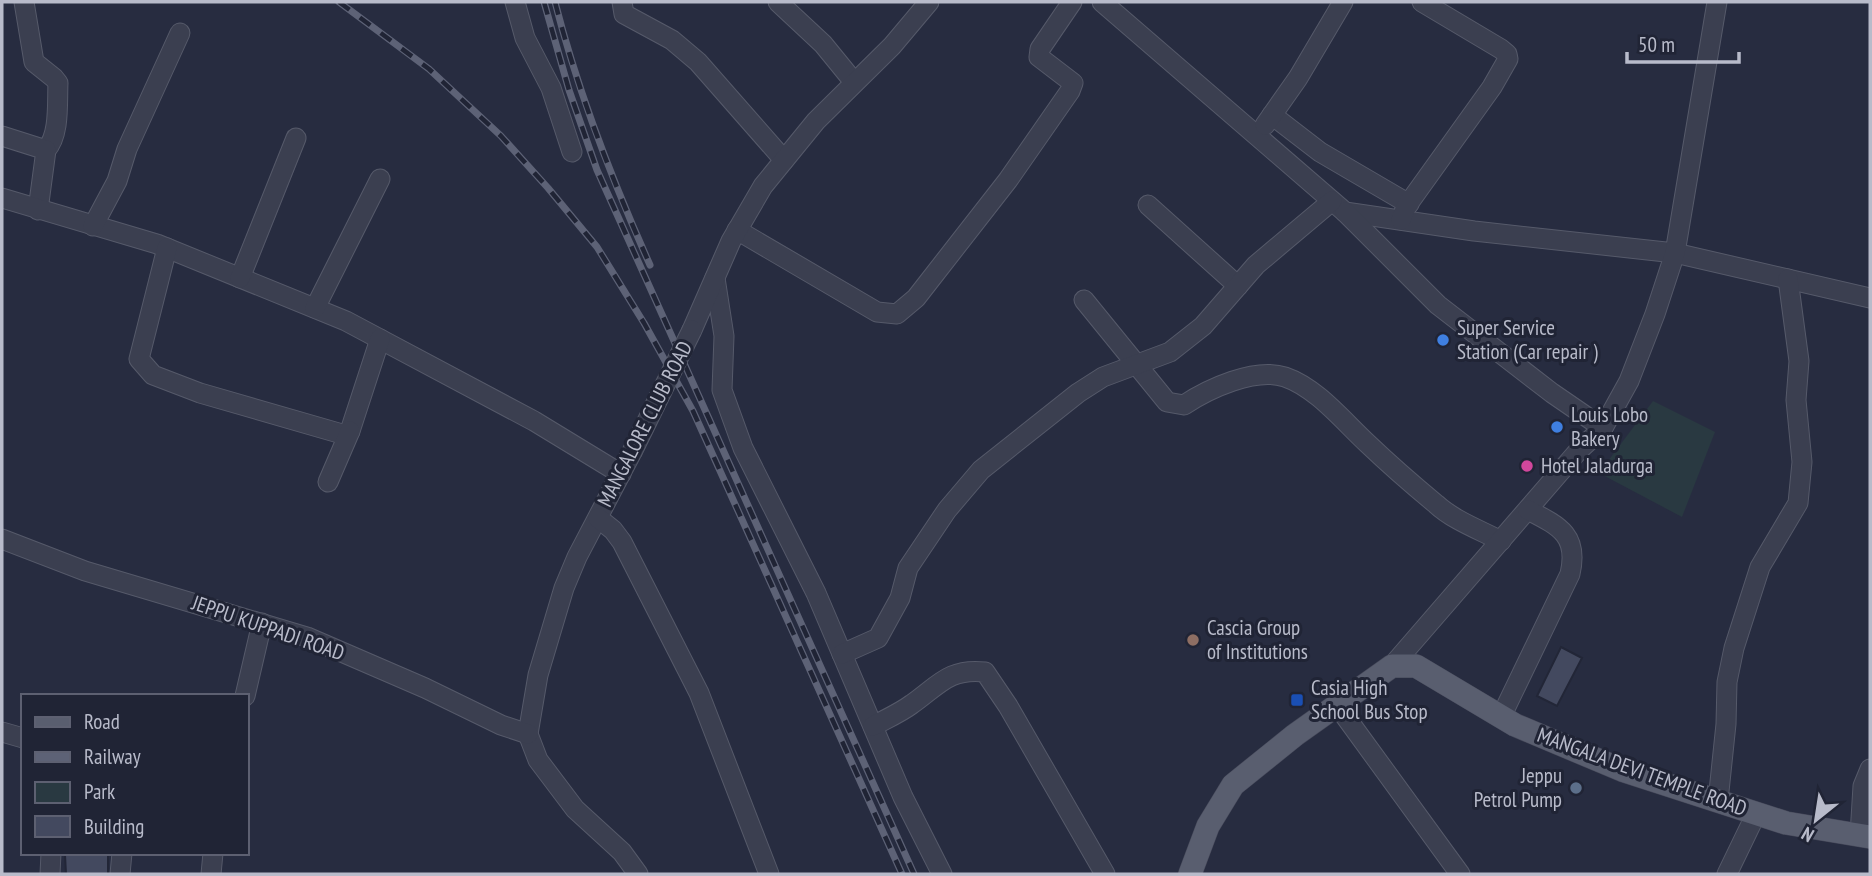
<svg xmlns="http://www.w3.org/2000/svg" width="1872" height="876" font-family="'PT Sans Narrow',sans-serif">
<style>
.green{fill:#293941}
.building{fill:#43495f;stroke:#222637;stroke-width:2}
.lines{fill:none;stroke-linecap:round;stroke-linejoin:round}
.minor-casing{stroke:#565a6a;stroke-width:21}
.major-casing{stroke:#454859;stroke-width:24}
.minor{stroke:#3b3f50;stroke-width:19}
.major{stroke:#595e6f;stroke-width:23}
.rail-casing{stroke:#5d6276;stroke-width:7}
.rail{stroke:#202435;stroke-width:4.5;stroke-dasharray:13;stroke-linecap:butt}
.minor-bridge-casing{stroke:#565a6a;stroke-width:21;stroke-linecap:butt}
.minor-bridge{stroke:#3b3f50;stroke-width:19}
.shop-dot{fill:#3f7fe0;stroke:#202435;stroke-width:2.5}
.hotel-dot{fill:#d1479c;stroke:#202435;stroke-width:2.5}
.education-dot{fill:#8d6e63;stroke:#202435;stroke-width:2.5}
.transit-dot{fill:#1a4fb4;stroke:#202435;stroke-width:2.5}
.service-dot{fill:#5c6f8a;stroke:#202435;stroke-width:2.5}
.labels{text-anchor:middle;stroke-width:6;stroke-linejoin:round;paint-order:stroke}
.poi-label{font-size:21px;fill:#b8bbca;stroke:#202435;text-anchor:start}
.street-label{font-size:21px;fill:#b8bbca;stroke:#202435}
</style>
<rect width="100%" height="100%" fill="#272c40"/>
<path class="green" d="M1653,401L1715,432L1682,517L1599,473Z"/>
<g class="building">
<path d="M1561,647L1582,658L1557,706L1537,696Z"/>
<path d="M108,853V874H66L65,855Z"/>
</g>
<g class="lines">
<defs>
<g id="minor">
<path d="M24,2L34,62L54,78L58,83C57,103 60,135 46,150"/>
<path d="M515,2L525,38L551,88L572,152"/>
<path d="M622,2L624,14L672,40L698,62L784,160"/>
<path d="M778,2L823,44L854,82"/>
<path d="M1102,2L1345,212L1474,231L1675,253L1870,298"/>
<path d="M1272,115L1320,152L1409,204"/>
<path d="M1265,125L1298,78L1343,2"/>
<path d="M2,136L46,150L38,210"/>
<path d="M2,198L157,244L346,321L534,421L621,474"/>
<path d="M1148,205L1238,286"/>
<path d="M1345,212L1438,305L1552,393L1603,428"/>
<path d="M1401,220L1406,207L1492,87L1508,59L1507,54L1501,49L1422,2"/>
<path d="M93,226L117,181L127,149L180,33"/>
<path d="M737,230L877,312L897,314L916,298L930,280L1008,180L1070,91L1073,83L1039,57L1040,49L1072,2"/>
<path d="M167,248L139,359L153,375L200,393L342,434L350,431L380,339"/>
<path d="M240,278L296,138"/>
<path d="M715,278L724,336L722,390L743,448L816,593L903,797L942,874"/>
<path d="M1084,300L1167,402L1184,405C1208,389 1255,367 1285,377C1317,388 1343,421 1368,444C1390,465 1413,485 1436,504C1453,520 1480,530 1501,541"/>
<path d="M315,308L380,179"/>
<path d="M692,330L731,241L763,186L816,121L892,46L929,2"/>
<path d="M632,452L577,557L564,588L538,675L528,734L538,760L575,809L622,852L638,874"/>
<path d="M328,482L350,431"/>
<path d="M598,518L613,530L622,542L699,693L769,874"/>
<path d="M2,539L85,571L307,637L425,688L501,725L528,734"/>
<path d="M842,654L878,638L900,598L908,568L947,510L981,470L1078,393L1103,377L1170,352L1203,326L1256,265L1332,201"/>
<path d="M1392,666L1579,450L1603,428L1629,381L1655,314L1675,253L1717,2"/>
<path d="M245,696L262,623"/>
<path d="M1337,705L1460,874"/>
<path d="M1501,717L1570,574C1579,535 1559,526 1528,510"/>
<path d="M873,726C886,719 900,713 912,704C939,685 949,668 985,672L1008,706L1105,874"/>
<path d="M2,732L23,738"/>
<path d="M1718,801L1726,724L1727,682L1734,648L1760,567L1798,503L1802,462L1796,400L1799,361L1788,279"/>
<path d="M1860,835L1863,786L1870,769"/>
<path d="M50,874L51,853"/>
<path d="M120,874L122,853"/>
<path d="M211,874L213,853"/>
<path d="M1727,874L1756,814"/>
</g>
<path id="major" d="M1190,874L1208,826L1233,785L1295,735L1392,666H1416L1515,725L1622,770L1786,823L1870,837"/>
</defs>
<use href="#minor" class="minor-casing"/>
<use href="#major" class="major-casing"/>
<use href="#minor" class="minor"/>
<use href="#major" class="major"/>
<defs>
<g id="rail">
<path d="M339,2L429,69L501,136L548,188L597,247L644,323L693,411L902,874"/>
<path d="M544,2L569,90L597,170L914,874"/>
<path d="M555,2C578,92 612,180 650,265"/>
</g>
</defs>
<use href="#rail" class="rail-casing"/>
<use href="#rail" class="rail"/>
<defs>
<path id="minor-bridge" d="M632,452L692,330"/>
</defs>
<use href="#minor-bridge" class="minor-bridge-casing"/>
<use href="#minor-bridge" class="minor-bridge"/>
</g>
<g class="shop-dot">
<circle cx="1443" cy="340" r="7"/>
<circle cx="1557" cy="427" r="7"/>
</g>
<circle class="hotel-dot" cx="1527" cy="466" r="7"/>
<circle class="education-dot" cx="1193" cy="640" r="7"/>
<rect class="transit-dot" x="1290" y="693" width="14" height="14" rx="3.5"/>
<circle class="service-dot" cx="1576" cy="788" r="7"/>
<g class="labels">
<g class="poi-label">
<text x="1457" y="335">Super Service<tspan x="1457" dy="24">Station (Car repair )</tspan></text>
<text x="1571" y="422">Louis Lobo<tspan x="1571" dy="24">Bakery</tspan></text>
<text x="1541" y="473">Hotel Jaladurga</text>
<text x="1207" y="635">Cascia Group<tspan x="1207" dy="24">of Institutions</tspan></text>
<text x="1311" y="695">Casia High<tspan x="1311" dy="24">School Bus Stop</tspan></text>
<text x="1562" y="783" text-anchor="end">Jeppu<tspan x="1562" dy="24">Petrol Pump</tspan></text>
</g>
<g class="street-label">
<text transform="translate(645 424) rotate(-63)" y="7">MANGALORE CLUB ROAD</text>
<text transform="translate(268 628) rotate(19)" y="7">JEPPU KUPPADI ROAD</text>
<text transform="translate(1642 772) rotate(20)" y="7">MANGALA DEVI TEMPLE ROAD</text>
</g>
</g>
<rect width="1872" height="876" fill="none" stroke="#b8bbca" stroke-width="7"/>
<rect x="21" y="694" width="228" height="161" fill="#202435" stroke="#5d6071" stroke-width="2"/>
<rect x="35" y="717" width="35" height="10" fill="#595e6f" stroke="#5d6071" stroke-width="2"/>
<text x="84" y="729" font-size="21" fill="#b8bbca">Road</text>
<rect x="35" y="752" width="35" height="10" fill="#5d6276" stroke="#5d6071" stroke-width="2"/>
<text x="84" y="764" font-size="21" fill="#b8bbca">Railway</text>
<rect x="35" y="782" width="35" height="21" fill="#293941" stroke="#5d6071" stroke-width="2"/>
<text x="84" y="799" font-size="21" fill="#b8bbca">Park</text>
<rect x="35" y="816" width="35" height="21" fill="#43495f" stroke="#5d6071" stroke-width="2"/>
<text x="84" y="834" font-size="21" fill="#b8bbca">Building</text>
<g transform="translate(1816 820) rotate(210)" stroke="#202435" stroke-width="5" paint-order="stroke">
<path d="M0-5L12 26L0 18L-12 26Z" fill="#b8bbca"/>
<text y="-10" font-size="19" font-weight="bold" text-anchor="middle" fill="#b8bbca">N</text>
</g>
<path d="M1627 52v10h112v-10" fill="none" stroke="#b8bbca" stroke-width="3.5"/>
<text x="1638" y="52" font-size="21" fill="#b8bbca" stroke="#202435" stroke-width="5" paint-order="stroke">50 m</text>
</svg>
